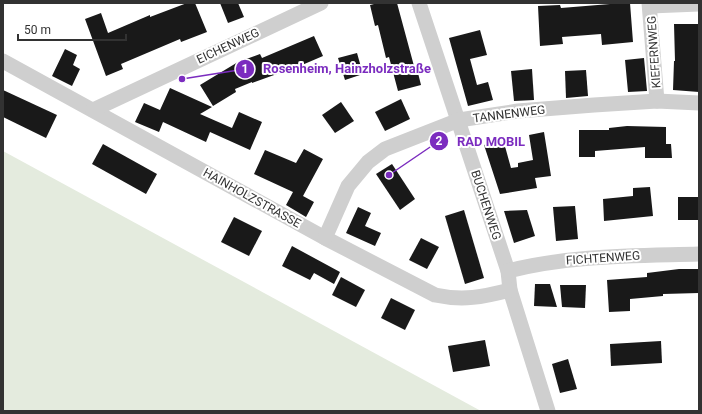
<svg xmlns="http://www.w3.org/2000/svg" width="702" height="414" font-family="Roboto,sans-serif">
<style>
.green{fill:#e4ebde}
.building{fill:#191919}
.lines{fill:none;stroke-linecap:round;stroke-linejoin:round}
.minor{stroke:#cfcfcf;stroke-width:15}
.labels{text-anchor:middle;stroke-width:4;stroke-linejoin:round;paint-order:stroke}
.street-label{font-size:12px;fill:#323232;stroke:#fff}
.leader{fill:none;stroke:#7b2cbf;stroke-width:1.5}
.callout-dot{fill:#7b2cbf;stroke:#fff;stroke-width:1.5}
.mark-label{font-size:12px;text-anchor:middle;font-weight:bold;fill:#fff}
.callout-label{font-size:13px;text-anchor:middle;font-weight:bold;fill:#7b2cbf;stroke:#fff;stroke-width:4;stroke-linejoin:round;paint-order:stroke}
</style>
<rect width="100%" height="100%" fill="#fff"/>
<path class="green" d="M3,151L481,411H3Z"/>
<g class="building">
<path d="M187,3H195L207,32L181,42L180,39L121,64L123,69L106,76L85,19L101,13L108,33L150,15V17Z"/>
<path d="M220,3H238L244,17L228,23Z"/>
<path d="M378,3H397L414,66L416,65L421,85L398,91L389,57L386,58L378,25L375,26L370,5Z"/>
<path d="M610,3H630L633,42L602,45L601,34L562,37L563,44L540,46L538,6L560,5L561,8L610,4Z"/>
<path d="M674,24H699V92L673,90L674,61H675Z"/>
<path d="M480,30L487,55L470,59L477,85L488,82L493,100L468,106L449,38Z"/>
<path d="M314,36L323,56L288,71V70L252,83V82L235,89L236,92L213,106L200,85L238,62L260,54L262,58Z"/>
<path d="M65,49L77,55L73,65L80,69L72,86L52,76Z"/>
<path d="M357,53L363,74L345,80L338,58Z"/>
<path d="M644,58L647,91L628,92L625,60Z"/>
<path d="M532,69L534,100L514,101L511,71Z"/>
<path d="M586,70L588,96L566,98L565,71Z"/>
<path d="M170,88L212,107L200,114L232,128L239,112L262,122L250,150L210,132L206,142L163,122L159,132L135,122L144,103L160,110Z"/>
<path d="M3,90L57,115L46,138L3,117Z"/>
<path d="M401,99L410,119L385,131L375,112Z"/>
<path d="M341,102L354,121L335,133L322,115Z"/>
<path d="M627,126L666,127V144H671L672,158H645V147L595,151V157H579V130H609V128Z"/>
<path d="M544,132L551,176L535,178L537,188L500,194L484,145L503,139L511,168L518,167V163L533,160L529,135Z"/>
<path d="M103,144L157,174L146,194L92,164Z"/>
<path d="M304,149L323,159L303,196L314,202L306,217L286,205L293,192L254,174L265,150L296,163Z"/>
<path d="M392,164L415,199L400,210L376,174Z"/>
<path d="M650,187L653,216L604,221L603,199L633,196V188Z"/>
<rect x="678" y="197" width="21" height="23"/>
<path d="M575,206L578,239L556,241L553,207Z"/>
<path d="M358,207L371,213L365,226L381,233L375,246L346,233Z"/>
<path d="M464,210L484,278L465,284L445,216Z"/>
<path d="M527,210L535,236L514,243L504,211Z"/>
<path d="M234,217L262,231L249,256L221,242Z"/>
<path d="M421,238L439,247L427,269L409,260Z"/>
<path d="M292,246L340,272L334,284L314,273L310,280L282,266Z"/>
<path d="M679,269H699V293L663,294V296L630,299V311L609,312L607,280L647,277V273Z"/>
<path d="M341,277L365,290L356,307L332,295Z"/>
<path d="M535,284H550L557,307L534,306Z"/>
<path d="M560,285H586L585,308L562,307Z"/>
<path d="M391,298L415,310L405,330L381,318Z"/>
<path d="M485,340L490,366L453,372L448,346Z"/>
<path d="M661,341L662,363L611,366L610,344Z"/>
<path d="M568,359L577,389L560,393L552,364Z"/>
</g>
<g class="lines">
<g class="minor">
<path d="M419,3L508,271L510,290L548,411"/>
<path d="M649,3L657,101"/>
<path d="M650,6L699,4"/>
<path d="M3,61L325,238L435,295C463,301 483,297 510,290"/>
<path d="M93,110L321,3"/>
<path d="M325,238L348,186L368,162L385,149L459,120L518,111L594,105L657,101L699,103"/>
<path d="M508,271C570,255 635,256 699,254"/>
</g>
</g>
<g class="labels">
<g class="street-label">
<text transform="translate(228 46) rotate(-25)" y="4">EICHENWEG</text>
<text transform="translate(654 52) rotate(-94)" y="4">KIEFERNWEG</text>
<text transform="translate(509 114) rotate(-7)" y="4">TANNENWEG</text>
<text transform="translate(252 198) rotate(29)" y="4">HAINHOLZSTRASSE</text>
<text transform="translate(486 205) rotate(72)" y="4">BUCHENWEG</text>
<text transform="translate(603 258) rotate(-4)" y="4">FICHTENWEG</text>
</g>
</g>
<path class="leader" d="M182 79L245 69M389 175L439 141"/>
<g class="callout-dot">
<circle cx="182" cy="79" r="4"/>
<circle cx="389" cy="175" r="4"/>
<circle cx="245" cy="69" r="10"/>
<circle cx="439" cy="141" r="10"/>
</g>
<g class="mark-label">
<text x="245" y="73">1</text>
<text x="439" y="145">2</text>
</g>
<g class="callout-label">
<text x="347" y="73">Rosenheim, Hainzholzstraße</text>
<text x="491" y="146">RAD MOBIL</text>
</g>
<rect width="702" height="414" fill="none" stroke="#323232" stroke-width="8"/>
<path d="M18 34v6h108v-6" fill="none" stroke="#323232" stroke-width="2"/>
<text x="24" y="34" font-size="12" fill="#323232" stroke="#ffffff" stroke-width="3" paint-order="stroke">50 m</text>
</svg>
